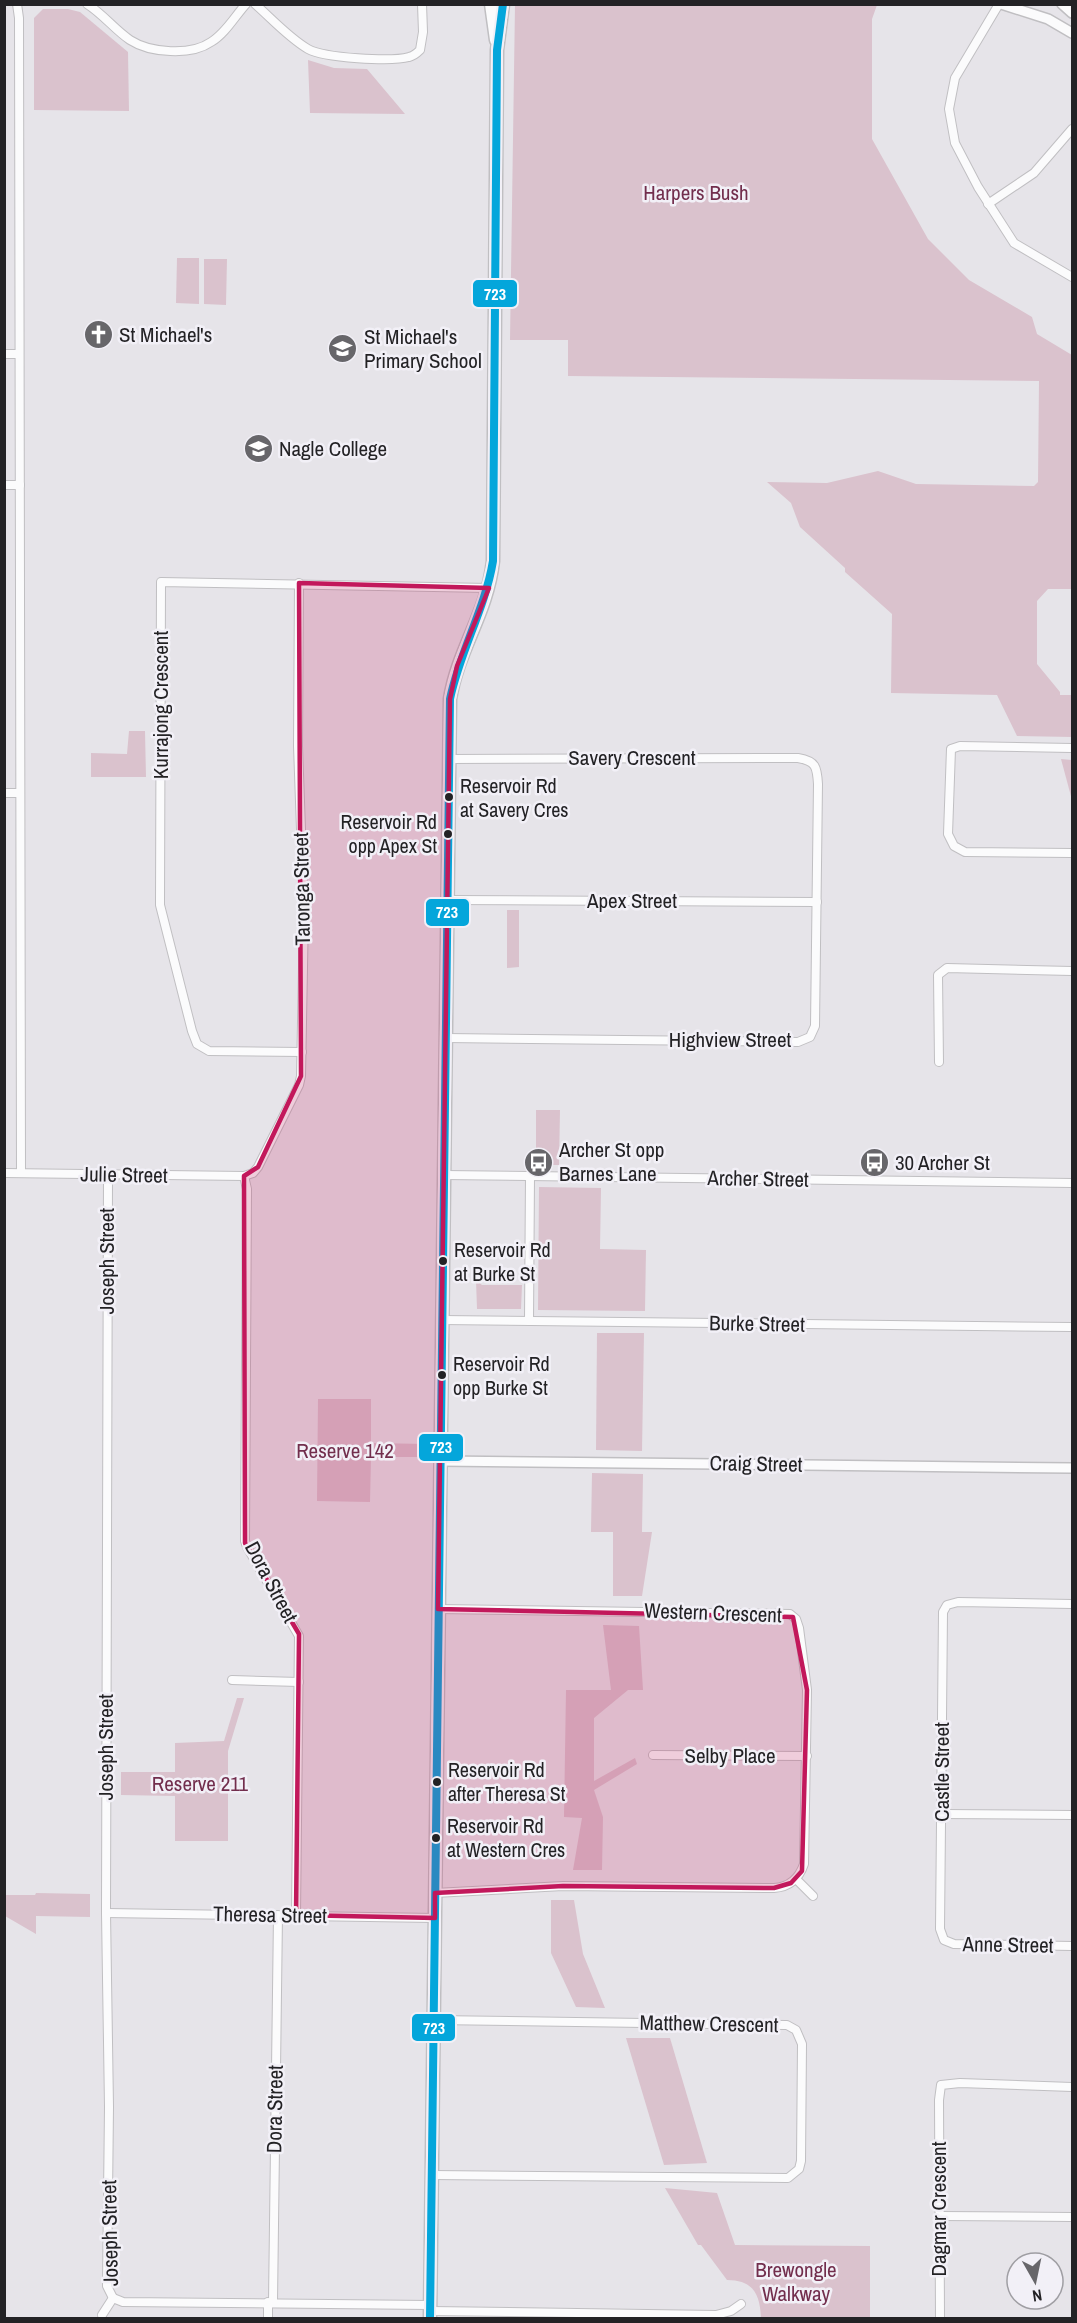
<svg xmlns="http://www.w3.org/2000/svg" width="1077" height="2323" font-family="'Archivo Narrow',sans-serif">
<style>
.green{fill:#dac2cd}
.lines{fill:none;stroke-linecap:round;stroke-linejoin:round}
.minor-casing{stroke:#c0bfc2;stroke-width:10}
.tertiary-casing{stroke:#c0bfc2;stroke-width:12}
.primary-casing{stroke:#c0bfc2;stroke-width:15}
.minor{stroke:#fbfbfc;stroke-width:8}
.tertiary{stroke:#fbfbfc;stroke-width:9}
.primary{stroke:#fbfbfc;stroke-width:12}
.bus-1-casing{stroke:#f2f0f7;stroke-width:12}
.bus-1{stroke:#04a6db;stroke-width:8}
.marked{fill:#c2185b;fill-opacity:0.2;stroke:#c2185b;stroke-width:4.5;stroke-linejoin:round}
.bus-dot{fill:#232225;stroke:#f2f0f7;stroke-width:2}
.labels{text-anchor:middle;stroke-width:5;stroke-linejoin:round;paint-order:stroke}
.bus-label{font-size:20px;fill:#232225;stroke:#f2f0f7;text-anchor:start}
.park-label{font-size:21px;fill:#722e4d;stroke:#f2f0f7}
.poi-label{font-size:21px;fill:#232225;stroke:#f2f0f7;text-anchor:start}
.street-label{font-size:21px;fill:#232225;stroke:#f2f0f7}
.line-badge{stroke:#f2f0f7;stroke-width:2}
.badge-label{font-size:16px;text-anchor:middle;font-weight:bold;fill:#fff}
</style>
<rect width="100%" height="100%" fill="#e6e4e9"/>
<g class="green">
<path d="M515,5H877L872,19V139L928,239L969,280L1032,317L1037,334L1072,355V589H1048L1037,601V664L1060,692V695H1072V737L1017,736L997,695L891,693L892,614L845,572V568L800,527L791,503L767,482L827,483L878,471L916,484L1034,486L1038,482L1039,381L568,376V340H510Z"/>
<path d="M43,9H68L80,12L128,52L129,111L34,110V18Z"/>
<path d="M308,60L334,68L367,69L405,114L310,113Z"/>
<path d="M177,258H199V304L176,303Z"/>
<path d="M204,259H227L226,305L204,304Z"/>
<path d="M129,731H145L146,777H91V753L127,754Z"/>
<path d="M1061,759L1072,760V800Z"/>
<path d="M507,910H519V967L507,968Z"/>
<path d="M536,1110H560L559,1165H536Z"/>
<path d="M539,1187L601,1188L600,1249L646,1250L645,1311L538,1310Z"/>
<path d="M476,1280L482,1285H522L521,1309H477Z"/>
<path d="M597,1333H644L642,1451L596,1450Z"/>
<path d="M318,1399H371V1443L426,1444V1457H371L370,1502L317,1501Z"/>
<path d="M592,1473L643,1474L642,1532H652L642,1596H613V1532H591Z"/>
<path d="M603,1625L639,1626L643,1690H628L594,1718V1781L635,1758L637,1764L594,1790L603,1817L602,1870H573L582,1818L564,1817L566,1690H611Z"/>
<path d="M237,1698H244L228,1751V1841H175V1796L121,1795V1772H175V1743L224,1741Z"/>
<path d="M36,1893L90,1894V1917L36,1916V1934L5,1916V1895H35Z"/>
<path d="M551,1900H574L583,1954L605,2008L576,2007L551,1953Z"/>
<path d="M626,2038H670L707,2163L664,2165Z"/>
<path d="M665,2188L717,2193L735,2245L870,2246V2318H761C760,2294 753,2280 727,2280L701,2245H698Z"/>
</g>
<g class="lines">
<defs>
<g id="minor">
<path d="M17,4L19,18L21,1173"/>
<path d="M87,4C103,14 115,30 130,40C150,53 191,56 211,42C225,34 235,16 246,4"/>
<path d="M255,4C272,19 289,38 308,49C324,58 391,62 409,57C414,56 417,53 420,50L423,32L422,4"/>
<path d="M999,4L955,78L949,109L955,143L978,187L1014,243L1072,277"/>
<path d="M988,204L1034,173L1072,129"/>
<path d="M4,354H19"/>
<path d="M4,485H20"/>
<path d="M1072,748L960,746L951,749L948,834L954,846L965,852L1072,853"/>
<path d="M4,793H20"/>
<path d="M447,900L817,902"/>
<path d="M446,1038L798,1042L810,1037L815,1026L818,784C817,767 816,761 798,758L449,759"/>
<path d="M302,1052L209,1051L197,1044L192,1031L160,905L161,582L489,588"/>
<path d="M939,1062L938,975L947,968L1072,971"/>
<path d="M4,1173L244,1176L253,1173L258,1167L299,1085L301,1076L304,913L298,746L299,583"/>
<path d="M108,1175L106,1913L109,2107L107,2286L113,2298"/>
<path d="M444,1175L1072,1183"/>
<path d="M244,1176L247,1189L245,1541L247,1547L299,1636L296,1915"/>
<path d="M442,1320L1072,1327"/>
<path d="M529,1321L530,1176"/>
<path d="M1072,1604L958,1602L947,1605L943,1612L940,1929L944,1940L954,1944L1072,1946"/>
<path d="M232,1680L299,1682"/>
<path d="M653,1755L807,1756"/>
<path d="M942,1814L1072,1815"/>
<path d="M796,1879L813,1896"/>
<path d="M435,1893L563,1886L774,1888C789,1887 799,1879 804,1864L807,1690L799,1628L796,1619L790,1614L438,1609"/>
<path d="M106,1913L435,1918"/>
<path d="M432,2175L788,2178L799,2169L801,2161L802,2044L796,2030L787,2025L433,2020"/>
<path d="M940,2216L1072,2217"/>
<path d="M113,2298L123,2302L430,2305"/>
<path d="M273,2302L278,1915"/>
<path d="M430,2311L716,2315L731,2311L741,2304"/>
<path d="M102,2315L113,2298"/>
<path d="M268,2318V2302"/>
<path d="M940,2318L939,2100L941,2085L960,2083L1072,2087"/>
</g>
<g id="tertiary">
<path d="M1001,4L1048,19L1072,33"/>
<path d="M1062,4L1072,13"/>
<path d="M440,1461L1072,1468"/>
</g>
<g id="primary">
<path d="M491,4L496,40"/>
<path d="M430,2318L450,699C458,649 487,614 493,561L497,50L503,4"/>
</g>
</defs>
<use href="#minor" class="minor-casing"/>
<use href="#tertiary" class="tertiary-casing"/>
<use href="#primary" class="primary-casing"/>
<use href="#minor" class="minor"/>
<use href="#tertiary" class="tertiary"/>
<use href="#primary" class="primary"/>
<defs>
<path id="bus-1" d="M430,2318L450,699C460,651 485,609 493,561L497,50L503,4"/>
</defs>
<use href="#bus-1" class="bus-1-casing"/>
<use href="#bus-1" class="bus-1"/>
</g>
<path class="marked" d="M299,583L489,588L457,666L450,699L438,1609L793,1617L807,1690L802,1871L791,1883L774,1888L563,1886L435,1893V1918L296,1915L299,1634L245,1543L244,1176L258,1167L301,1076Z"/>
<defs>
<symbol id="church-disc" viewBox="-11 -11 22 22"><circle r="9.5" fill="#67666a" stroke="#f2f0f7"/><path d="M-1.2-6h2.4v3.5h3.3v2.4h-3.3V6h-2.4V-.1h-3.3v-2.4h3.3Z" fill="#fff"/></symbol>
<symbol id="school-disc" viewBox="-11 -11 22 22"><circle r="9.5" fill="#67666a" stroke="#f2f0f7"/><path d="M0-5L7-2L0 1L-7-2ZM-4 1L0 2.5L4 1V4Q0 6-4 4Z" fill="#fff"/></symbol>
<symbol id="bus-disc" viewBox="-11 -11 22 22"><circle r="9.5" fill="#67666a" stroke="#f2f0f7"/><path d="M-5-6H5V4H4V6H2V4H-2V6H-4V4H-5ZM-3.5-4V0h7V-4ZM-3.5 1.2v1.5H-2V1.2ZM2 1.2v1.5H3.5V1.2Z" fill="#fff"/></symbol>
</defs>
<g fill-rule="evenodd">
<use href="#church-disc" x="82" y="318" width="33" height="33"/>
<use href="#school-disc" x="326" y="332" width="33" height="33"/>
<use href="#school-disc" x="242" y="432" width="33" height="33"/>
<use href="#bus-disc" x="522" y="1146" width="33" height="33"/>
<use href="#bus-disc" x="858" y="1146" width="33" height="33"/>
</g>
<g class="bus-dot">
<circle cx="449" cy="797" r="5"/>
<circle cx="448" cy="834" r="5"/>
<circle cx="443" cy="1261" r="5"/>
<circle cx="442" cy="1375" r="5"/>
<circle cx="437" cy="1782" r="5"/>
<circle cx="436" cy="1838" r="5"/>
</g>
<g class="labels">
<g class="bus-label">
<text x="460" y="793">Reservoir Rd<tspan x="460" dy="24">at Savery Cres</tspan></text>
<text x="437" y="829" text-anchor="end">Reservoir Rd<tspan x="437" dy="24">opp Apex St</tspan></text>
<text x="454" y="1257">Reservoir Rd<tspan x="454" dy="24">at Burke St</tspan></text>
<text x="453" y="1371">Reservoir Rd<tspan x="453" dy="24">opp Burke St</tspan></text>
<text x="448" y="1777">Reservoir Rd<tspan x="448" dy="24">after Theresa St</tspan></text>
<text x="447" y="1833">Reservoir Rd<tspan x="447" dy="24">at Western Cres</tspan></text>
</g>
<g class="park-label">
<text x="696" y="200">Harpers Bush</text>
<text x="345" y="1458">Reserve 142</text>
<text x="200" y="1791">Reserve 211</text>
<text x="796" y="2277">Brewongle<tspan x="796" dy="24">Walkway</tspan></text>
</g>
<g class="poi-label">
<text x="119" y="342">St Michael's</text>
<text x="364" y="344">St Michael's<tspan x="364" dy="24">Primary School</tspan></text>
<text x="279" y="456">Nagle College</text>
<text x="559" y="1157">Archer St opp<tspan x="559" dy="24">Barnes Lane</tspan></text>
<text x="895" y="1170">30 Archer St</text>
</g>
<g class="street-label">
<text transform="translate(161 705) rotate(-90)" y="7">Kurrajong Crescent</text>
<text x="632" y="765">Savery Crescent</text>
<text transform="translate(302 889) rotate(-91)" y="7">Taronga Street</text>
<text x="632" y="908">Apex Street</text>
<text x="730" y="1047">Highview Street</text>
<text transform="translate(124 1175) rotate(1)" y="7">Julie Street</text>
<text transform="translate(758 1179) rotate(1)" y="7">Archer Street</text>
<text transform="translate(107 1261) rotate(-90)" y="7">Joseph Street</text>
<text transform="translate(757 1324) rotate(1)" y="7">Burke Street</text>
<text transform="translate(756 1464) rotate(1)" y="7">Craig Street</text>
<text transform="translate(271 1582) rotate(62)" y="7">Dora Street</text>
<text transform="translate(713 1613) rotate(2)" y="7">Western Crescent</text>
<text transform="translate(106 1747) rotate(-90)" y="7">Joseph Street</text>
<text x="730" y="1763">Selby Place</text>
<text transform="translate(942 1772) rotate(-90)" y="7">Castle Street</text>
<text transform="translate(270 1915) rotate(1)" y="7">Theresa Street</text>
<text transform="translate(1008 1945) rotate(1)" y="7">Anne Street</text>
<text transform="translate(709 2024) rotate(1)" y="7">Matthew Crescent</text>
<text transform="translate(275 2109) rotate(-89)" y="7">Dora Street</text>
<text transform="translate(939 2209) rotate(-90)" y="7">Dagmar Crescent</text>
<text transform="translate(110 2233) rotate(-91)" y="7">Joseph Street</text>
</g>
</g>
<g class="line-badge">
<rect x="472" y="279" width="46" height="29" rx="6" fill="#04a6db"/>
<rect x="425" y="898" width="45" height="29" rx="6" fill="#04a6db"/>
<rect x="418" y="1433" width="46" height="29" rx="6" fill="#04a6db"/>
<rect x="411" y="2013" width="45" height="29" rx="6" fill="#04a6db"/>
</g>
<g class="badge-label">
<text x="495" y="300">723</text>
<text x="447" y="918">723</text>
<text x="441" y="1453">723</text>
<text x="434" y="2034">723</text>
</g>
<rect width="1077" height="2323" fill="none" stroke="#232225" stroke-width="12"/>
<g transform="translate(1035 2281) rotate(171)"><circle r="28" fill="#f2f0f7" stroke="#9f9ea3" stroke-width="1.5"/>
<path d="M0-4.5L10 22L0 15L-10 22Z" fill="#67666a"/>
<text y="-9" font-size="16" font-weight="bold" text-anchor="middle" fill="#232225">N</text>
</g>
</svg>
